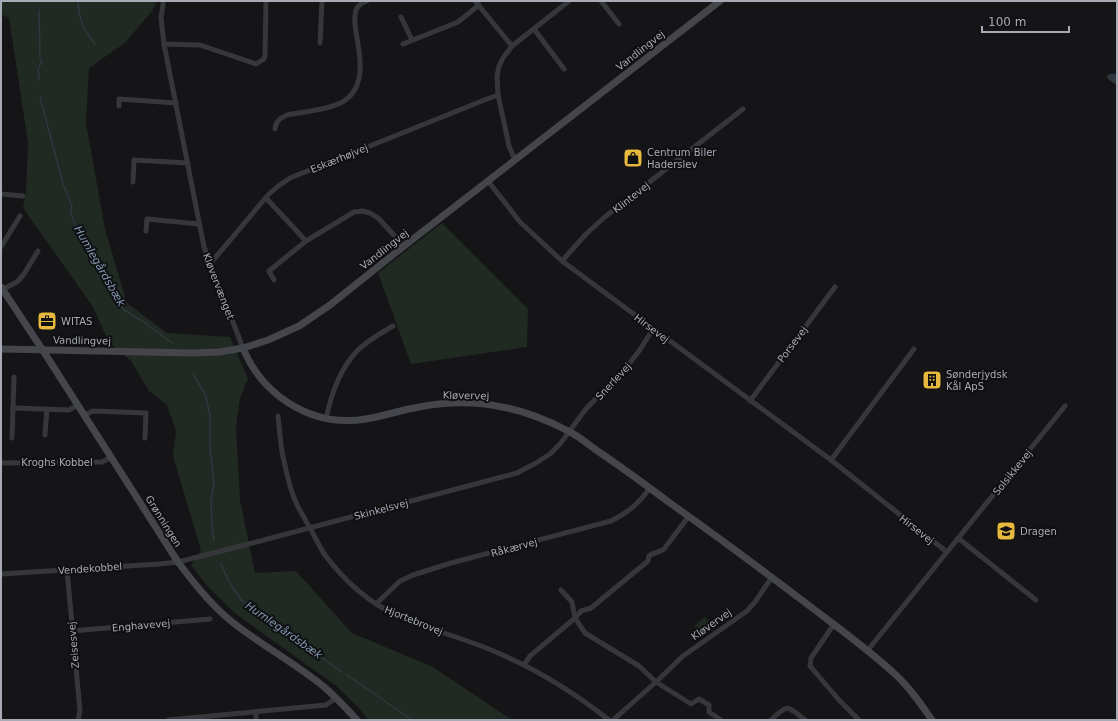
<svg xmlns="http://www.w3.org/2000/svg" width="1118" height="721" font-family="'DejaVu Sans',sans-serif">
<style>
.green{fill:#212923}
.water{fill:#2f373f}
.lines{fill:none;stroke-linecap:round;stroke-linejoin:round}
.stream{stroke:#2f373f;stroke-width:1.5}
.street{stroke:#36373b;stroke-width:5}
.secondary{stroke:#44464b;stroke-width:7}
.labels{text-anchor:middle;stroke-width:4;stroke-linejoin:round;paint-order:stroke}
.street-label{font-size:10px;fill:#a8abb6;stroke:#101012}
.poi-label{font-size:10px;fill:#a8abb6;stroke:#101012;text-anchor:start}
.water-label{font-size:11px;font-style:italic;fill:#8196af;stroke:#101012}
</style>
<rect width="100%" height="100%" fill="#151517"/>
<g class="green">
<path d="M1,1H157L152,11L125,43L89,68L86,123L105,229L127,303L167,333L230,337L248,379L240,398L236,427L240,500L255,573L296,571L352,633L433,667L512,720H368L358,707L335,685L236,614L207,586L191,565L201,550L173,456L176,431L167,405L149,391L131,361L109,342L93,307L23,208L26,193L28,143L9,18L1,14Z"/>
<path d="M442,223L528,309L527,347L411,364L378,273Z"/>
<path d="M705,617L710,624L700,632L694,626Z"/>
</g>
<path class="water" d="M1111,74H1117V83L1115,84L1112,82L1107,78L1108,75Z"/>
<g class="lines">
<g class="stream">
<path d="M78,1C79,19 83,30 95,44"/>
<path d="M39,80L38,68L42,62L40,58L39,10"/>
<path d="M40,97L63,184L72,206L71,214L80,236L106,282L116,298L124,310L147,324L172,343"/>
<path d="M193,374L206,396L210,416V447L214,484L211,500L212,527L214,541"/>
<path d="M221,563C226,578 232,588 241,600L342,672"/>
<path d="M347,675L412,720"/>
</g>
<g class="street">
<path d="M475,1L512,46"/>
<path d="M601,1L619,24"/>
<path d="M163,4L161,18L164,44L204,247L243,348"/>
<path d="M401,17L412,40"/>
<path d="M534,29L564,69"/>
<path d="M320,43L322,1"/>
<path d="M164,44L200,45L256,64L264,59L265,55L266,1"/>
<path d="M403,44L458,22L479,5"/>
<path d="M119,106V99L176,103"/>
<path d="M275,129C276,121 280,118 287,115C302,112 333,109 344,101C367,86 360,55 356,32C355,25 353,15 357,8C359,5 364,2 367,1"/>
<path d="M515,160L509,146L498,95L497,76L499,66L503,58L512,46L569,1"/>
<path d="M488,181L520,222L562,261L831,460L947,552"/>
<path d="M133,182L134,160L188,163"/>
<path d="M1,194L23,196"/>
<path d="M266,198L306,241"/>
<path d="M146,231L147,219L199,224"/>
<path d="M1,247L20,216"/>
<path d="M562,261L586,234L606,216L743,109"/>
<path d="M210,264L268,195L277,187L290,178L487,99L498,95"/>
<path d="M274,280L269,271L306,241L354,212L363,211L370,213L378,218L404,246"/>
<path d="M3,289L17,282L24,274L38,251"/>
<path d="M750,401L835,287"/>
<path d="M13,408L69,410L78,405"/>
<path d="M85,415L93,411L146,413L145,438"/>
<path d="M278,416C280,431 280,446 284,461C287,476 291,493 298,507C302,514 306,521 310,528C315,537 319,546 325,555C343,579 368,602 396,615C429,630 465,638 498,653C538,670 575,693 609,720"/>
<path d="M326,419C331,394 339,370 357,351C367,341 381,333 393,326"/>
<path d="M45,435L47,409"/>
<path d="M12,438L14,377"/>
<path d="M831,460L914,349"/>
<path d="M1,463L102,462L112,457"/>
<path d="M958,538L1036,600"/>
<path d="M67,570L80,711L78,720"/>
<path d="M1,574L159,564L178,562L241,546L517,473L536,463L550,454L560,444L585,410L629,364L639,351L653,329"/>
<path d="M561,590L572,602L575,618L585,633L639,666L656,682L691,704L699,699L709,705V712L721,720"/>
<path d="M376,604L400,581L413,575L451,563L611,521C629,512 638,504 650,488"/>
<path d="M834,624L811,658L810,666L839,700L859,720"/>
<path d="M72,631L210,619"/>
<path d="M867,651L1065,406"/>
<path d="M524,665L530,656L575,618L581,611L591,608L648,561L649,556C654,552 659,553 664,549L689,516"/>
<path d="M256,712V720"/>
<path d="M168,720L326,705L336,698"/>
<path d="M613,720L656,682L683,656L747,611L755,602L772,577"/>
<path d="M771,720C788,703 787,706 805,720"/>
</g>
<g class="secondary">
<path d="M1,287L42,349L178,562C196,586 215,610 240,628C267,648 297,665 323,686C335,696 346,708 357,720"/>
<path d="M243,348C251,368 263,384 280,397C305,416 335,424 366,419C384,416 401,410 419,407C446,402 475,401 502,407C525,411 547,420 568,431C579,436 589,445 599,452C623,468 647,486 670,503C718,537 765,572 811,607C840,629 869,650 896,675C910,688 921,704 932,720"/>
<path d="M1,349L193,353L219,352L243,348L268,340L299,326L330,305L404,246L720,1"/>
</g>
</g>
<defs>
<symbol id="shop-square" viewBox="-11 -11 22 22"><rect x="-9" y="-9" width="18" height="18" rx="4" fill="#e6b93e" stroke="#101012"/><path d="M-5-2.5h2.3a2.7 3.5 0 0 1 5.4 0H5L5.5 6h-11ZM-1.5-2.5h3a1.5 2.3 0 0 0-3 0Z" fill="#111"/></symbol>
<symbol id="office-square" viewBox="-11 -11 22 22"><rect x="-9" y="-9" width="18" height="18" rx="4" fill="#e6b93e" stroke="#101012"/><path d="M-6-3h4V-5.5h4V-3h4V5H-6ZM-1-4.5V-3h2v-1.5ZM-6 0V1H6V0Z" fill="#111"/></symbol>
<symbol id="building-square" viewBox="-11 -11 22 22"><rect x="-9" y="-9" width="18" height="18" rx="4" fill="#e6b93e" stroke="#101012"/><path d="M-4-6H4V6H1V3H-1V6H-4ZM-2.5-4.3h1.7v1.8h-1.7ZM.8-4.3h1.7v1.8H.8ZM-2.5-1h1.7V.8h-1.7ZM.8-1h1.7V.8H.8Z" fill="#111"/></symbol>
<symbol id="school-square" viewBox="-11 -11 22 22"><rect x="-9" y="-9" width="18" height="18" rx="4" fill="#e6b93e" stroke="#101012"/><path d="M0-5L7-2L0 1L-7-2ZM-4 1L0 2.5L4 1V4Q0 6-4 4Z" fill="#111"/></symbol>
</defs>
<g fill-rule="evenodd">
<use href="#shop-square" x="622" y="147" width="22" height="22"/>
<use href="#office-square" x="36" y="310" width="22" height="22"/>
<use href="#building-square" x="921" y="369" width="22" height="22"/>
<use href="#school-square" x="995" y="520" width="22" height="22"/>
</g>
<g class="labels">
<g class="street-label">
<text transform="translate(640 50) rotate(-38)" y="4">Vandlingvej</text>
<text transform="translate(339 158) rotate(-22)" y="4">Eskærhøjvej</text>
<text transform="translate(631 197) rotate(-38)" y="4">Klintevej</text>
<text transform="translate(384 249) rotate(-38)" y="4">Vandlingvej</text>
<text transform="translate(219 286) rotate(69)" y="4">Kløvervænget</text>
<text transform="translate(652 328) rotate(37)" y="4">Hirsevej</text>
<text transform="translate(82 340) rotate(1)" y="4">Vandlingvej</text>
<text transform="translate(792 344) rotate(-53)" y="4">Porsevej</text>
<text transform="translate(613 381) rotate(-47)" y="4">Snerlevej</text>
<text transform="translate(466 395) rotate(1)" y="4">Kløvervej</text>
<text x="57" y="466">Kroghs Kobbel</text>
<text transform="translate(1012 472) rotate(-51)" y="4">Solsikkevej</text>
<text transform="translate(381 509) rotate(-15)" y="4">Skinkelsvej</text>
<text transform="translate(164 521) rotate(58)" y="4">Grønningen</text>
<text transform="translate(917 529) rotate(38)" y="4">Hirsevej</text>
<text transform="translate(514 547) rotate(-15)" y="4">Råkærvej</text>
<text transform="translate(90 568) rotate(-4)" y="4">Vendekobbel</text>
<text transform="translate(414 620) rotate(22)" y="4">Hjortebrovej</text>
<text transform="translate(711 624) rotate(-35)" y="4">Kløvervej</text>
<text transform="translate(141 625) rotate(-5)" y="4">Enghavevej</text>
<text transform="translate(73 645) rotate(-95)" y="4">Zeisesvej</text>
</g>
<g class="poi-label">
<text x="647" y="156">Centrum Biler<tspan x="647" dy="12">Haderslev</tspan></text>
<text x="61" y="325">WITAS</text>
<text x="946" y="378">Sønderjydsk<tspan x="946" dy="12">Kål ApS</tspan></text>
<text x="1020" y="535">Dragen</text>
</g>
<g class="water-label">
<text transform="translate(100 266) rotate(60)" y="4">Humlegårdsbæk</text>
<text transform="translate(284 630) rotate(35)" y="4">Humlegårdsbæk</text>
</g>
</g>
<rect width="1118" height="721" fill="none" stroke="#a8abb6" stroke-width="4"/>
<path d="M982 26v6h87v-6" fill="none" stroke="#a8abb6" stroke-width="2"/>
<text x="988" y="26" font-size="12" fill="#a8abb6" stroke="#101012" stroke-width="3" paint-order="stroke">100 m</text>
</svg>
